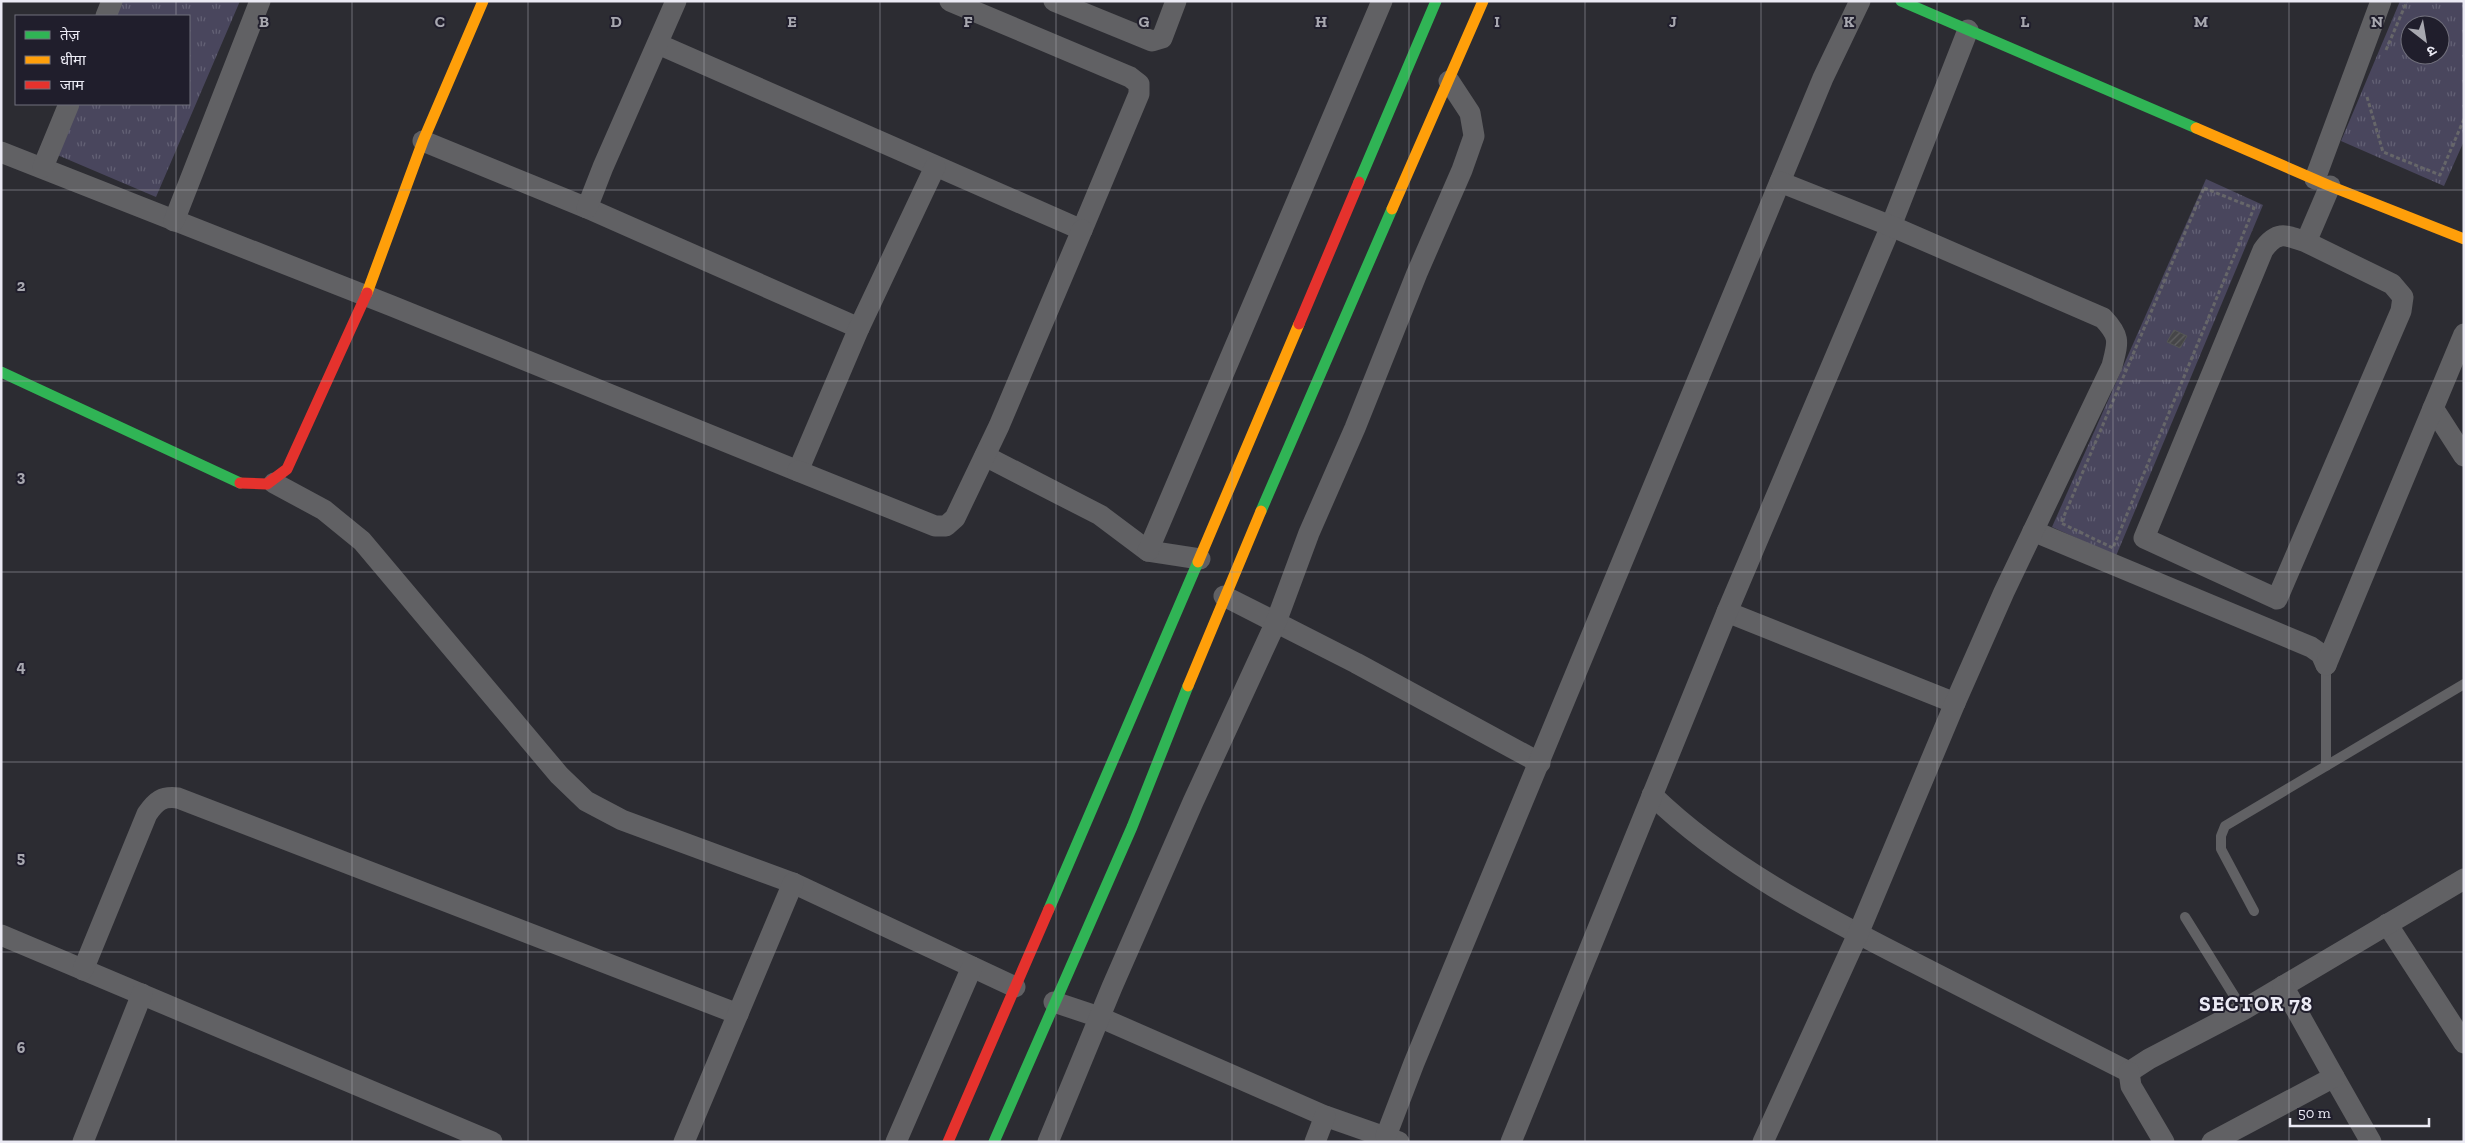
<svg xmlns="http://www.w3.org/2000/svg" width="2465" height="1143" font-family="'Zilla Slab','Noto Sans Devanagari',serif">
<style>
.park{fill:url(#park-tufts);fill-rule:evenodd}
.building{fill:url(#building-hatch);stroke:#545655}
.lines{fill:none;stroke-linecap:round;stroke-linejoin:round}
.path{stroke:#666669;stroke-width:3;stroke-dasharray:4 2.5;stroke-linecap:butt}
.lane{stroke:#616164;stroke-width:10}
.street{stroke:#616164;stroke-width:21}
.fast{stroke:#30b455;stroke-width:11}
.slow{stroke:#ff9f0a;stroke-width:11}
.jam{stroke:#e5322d;stroke-width:11}
.grid{fill:none;stroke:#a8a8b0;stroke-width:1;stroke-opacity:0.55}
.labels{text-anchor:middle;stroke-width:4;stroke-linejoin:round;paint-order:stroke}
.district-label{font-size:21px;font-weight:bold;letter-spacing:1px;fill:#ebeaf4;stroke:#201e2c}
.grid-label{font-size:16px;text-anchor:middle;font-weight:bold;fill:#a8a8b0;stroke:#201e2c;stroke-width:4;stroke-linejoin:round;paint-order:stroke}
</style>
<defs>
<pattern id="park-tufts" width="24" height="20" patternUnits="userSpaceOnUse" patternTransform="scale(1.25)"><rect width="24" height="20" fill="#49465d"/><path d="M3 7l-1-3M5 7V3M7 7l1-3M15 17l-1-3M17 17v-4M19 17l1-3" fill="none" stroke="#636175"/></pattern>
<pattern id="building-hatch" width="6" height="6" patternUnits="userSpaceOnUse" patternTransform="scale(1.25)"><rect width="6" height="6" fill="#464648"/><path d="M-1 1l2-2M0 6l6-6M5 7l2-2" fill="none" stroke="#616163"/></pattern>
</defs>
<rect width="100%" height="100%" fill="#2c2c32"/>
<g class="park">
<path d="M121,1H240L156,197L55,154L77,104H189V16H114Z"/>
<path d="M2400,1H2464V141L2444,186L2341,141ZM2410,25H2440V55H2410Z"/>
<path d="M2206,179L2263,205L2116,556L2052,527Z"/>
</g>
<path class="building" d="M2174,330L2187,336L2180,348L2167,342Z"/>
<g class="lines">
<g class="path">
<path d="M2386,50L2407,1"/>
<path d="M2367,97L2383,152L2440,175L2464,119"/>
<path d="M2204,188L2254,208L2113,548L2061,523Z"/>
</g>
<g class="lane">
<path d="M2326,766V665"/>
<path d="M2254,911L2221,849V836L2225,826L2464,684"/>
<path d="M2185,917L2243,1010"/>
</g>
<g class="street">
<path d="M1054,1L1152,41L1162,38L1176,1"/>
<path d="M106,16L112,1"/>
<path d="M658,44L1082,230L1139,94V84L1130,77L950,1"/>
<path d="M423,141L587,208L859,328"/>
<path d="M1,152L392,306L798,471L859,328L935,167"/>
<path d="M43,167L69,104"/>
<path d="M2315,179L2381,1"/>
<path d="M587,208L603,167L676,1"/>
<path d="M174,221L260,1"/>
<path d="M2306,242L2392,284L2403,297L2401,311L2277,599L2144,538L2263,250C2277,230 2286,235 2306,242L2330,186"/>
<path d="M2433,408L2464,456"/>
<path d="M985,456L1100,515L1148,551L1200,559"/>
<path d="M798,471L935,526H946L955,518L999,426L1082,230"/>
<path d="M274,483L324,510L362,541L559,775L586,801L622,820L793,883L1015,987"/>
<path d="M2033,531L2311,647L2321,654L2326,665"/>
<path d="M1148,551L1382,1"/>
<path d="M1224,596L1356,663L1540,763"/>
<path d="M1727,612L1955,703"/>
<path d="M2326,665L2464,334"/>
<path d="M1652,795C1726,867 1821,915 1913,962C1985,999 2057,1035 2129,1072"/>
<path d="M2387,924L2464,1043"/>
<path d="M1,935L492,1142"/>
<path d="M83,970L147,814C156,801 162,796 178,798L738,1014"/>
<path d="M1054,1002L1099,1017L1325,1116L1399,1142"/>
<path d="M2129,1072L2149,1059L2243,1010L2464,879"/>
<path d="M2129,1072L2131,1086L2164,1142"/>
<path d="M2334,1077L2371,1142"/>
<path d="M1386,1136L1414,1063L1823,78L1860,1"/>
<path d="M83,1142L142,994"/>
<path d="M684,1142L793,883"/>
<path d="M896,1142L972,967"/>
<path d="M1048,1142L1112,987L1193,802L1276,622L1309,533L1355,428L1417,273L1462,170L1474,136L1470,113L1449,81"/>
<path d="M1315,1142L1325,1116"/>
<path d="M1511,1142L1727,612L1891,226L1968,30"/>
<path d="M1763,1142L1858,934L1955,703L2004,592L2112,366C2118,342 2121,337 2103,318L1891,226L1780,182"/>
<path d="M2212,1142L2334,1077L2283,986"/>
</g>
<g class="fast">
<path d="M1901,1L2196,128"/>
<path d="M1359,182L1436,1"/>
<path d="M1,372L240,483"/>
<path d="M1261,511L1392,209"/>
<path d="M1049,909L1198,562"/>
<path d="M994,1142L1132,827L1188,686"/>
</g>
<g class="slow">
<path d="M2196,128L2330,186L2464,239"/>
<path d="M1392,209L1483,1"/>
<path d="M367,293L423,141L483,1"/>
<path d="M1198,562L1299,324"/>
<path d="M1188,686L1261,511"/>
</g>
<g class="jam">
<path d="M1299,324L1359,182"/>
<path d="M240,483L267,484L287,469L367,293"/>
<path d="M948,1142L1049,909"/>
</g>
</g>
<path class="grid" d="M176,1V16M352,1V1142M528,1V1142M704,1V1142M880,1V1142M1056,1V1142M1232,1V1142M1409,1V1142M1585,1V1142M1761,1V1142M1937,1V1142M2113,1V1142M2289,1V1142M176,104V1142M1,190H2464M1,381H2464M1,572H2464M1,762H2464M1,952H2464"/>
<g class="labels">
<g class="district-label">
<text x="2256" y="1011">SECTOR 78</text>
</g>
</g>
<g class="grid-label">
<text x="264" y="27">B</text>
<text x="440" y="27">C</text>
<text x="616" y="27">D</text>
<text x="792" y="27">E</text>
<text x="968" y="27">F</text>
<text x="1144" y="27">G</text>
<text x="1321" y="27">H</text>
<text x="1497" y="27">I</text>
<text x="1673" y="27">J</text>
<text x="1849" y="27">K</text>
<text x="2025" y="27">L</text>
<text x="2201" y="27">M</text>
<text x="2377" y="27">N</text>
<text x="21" y="291">2</text>
<text x="21" y="482">3</text>
<text x="21" y="672">4</text>
<text x="21" y="863">5</text>
<text x="21" y="1053">6</text>
</g>
<rect width="2465" height="1143" fill="none" stroke="#ebeaf4" stroke-width="5"/>
<rect x="15" y="15" width="175" height="90" fill="#201e2c" stroke="#71707c"/>
<rect x="25" y="31" width="25" height="8" fill="#30b455" stroke="#71707c"/>
<text x="60" y="40" font-size="15" fill="#ebeaf4">तेज़</text>
<rect x="25" y="56" width="25" height="8" fill="#ff9f0a" stroke="#71707c"/>
<text x="60" y="65" font-size="15" fill="#ebeaf4">धीमा</text>
<rect x="25" y="81" width="25" height="8" fill="#e5322d" stroke="#71707c"/>
<text x="60" y="90" font-size="15" fill="#ebeaf4">जाम</text>
<g transform="translate(2425 40) rotate(149)"><circle r="24" fill="#201e2c" stroke="#71707c"/>
<path d="M0-4L9 19L0 12L-9 19Z" fill="#a8a8b0"/>
<text y="-8" font-size="14" font-weight="bold" text-anchor="middle" fill="#ebeaf4">उ</text>
</g>
<path d="M2290 1118v8h139v-8" fill="none" stroke="#ebeaf4" stroke-width="2.5"/>
<text x="2298" y="1118" font-size="15" fill="#ebeaf4" stroke="#201e2c" stroke-width="4" paint-order="stroke">50 m</text>
</svg>
